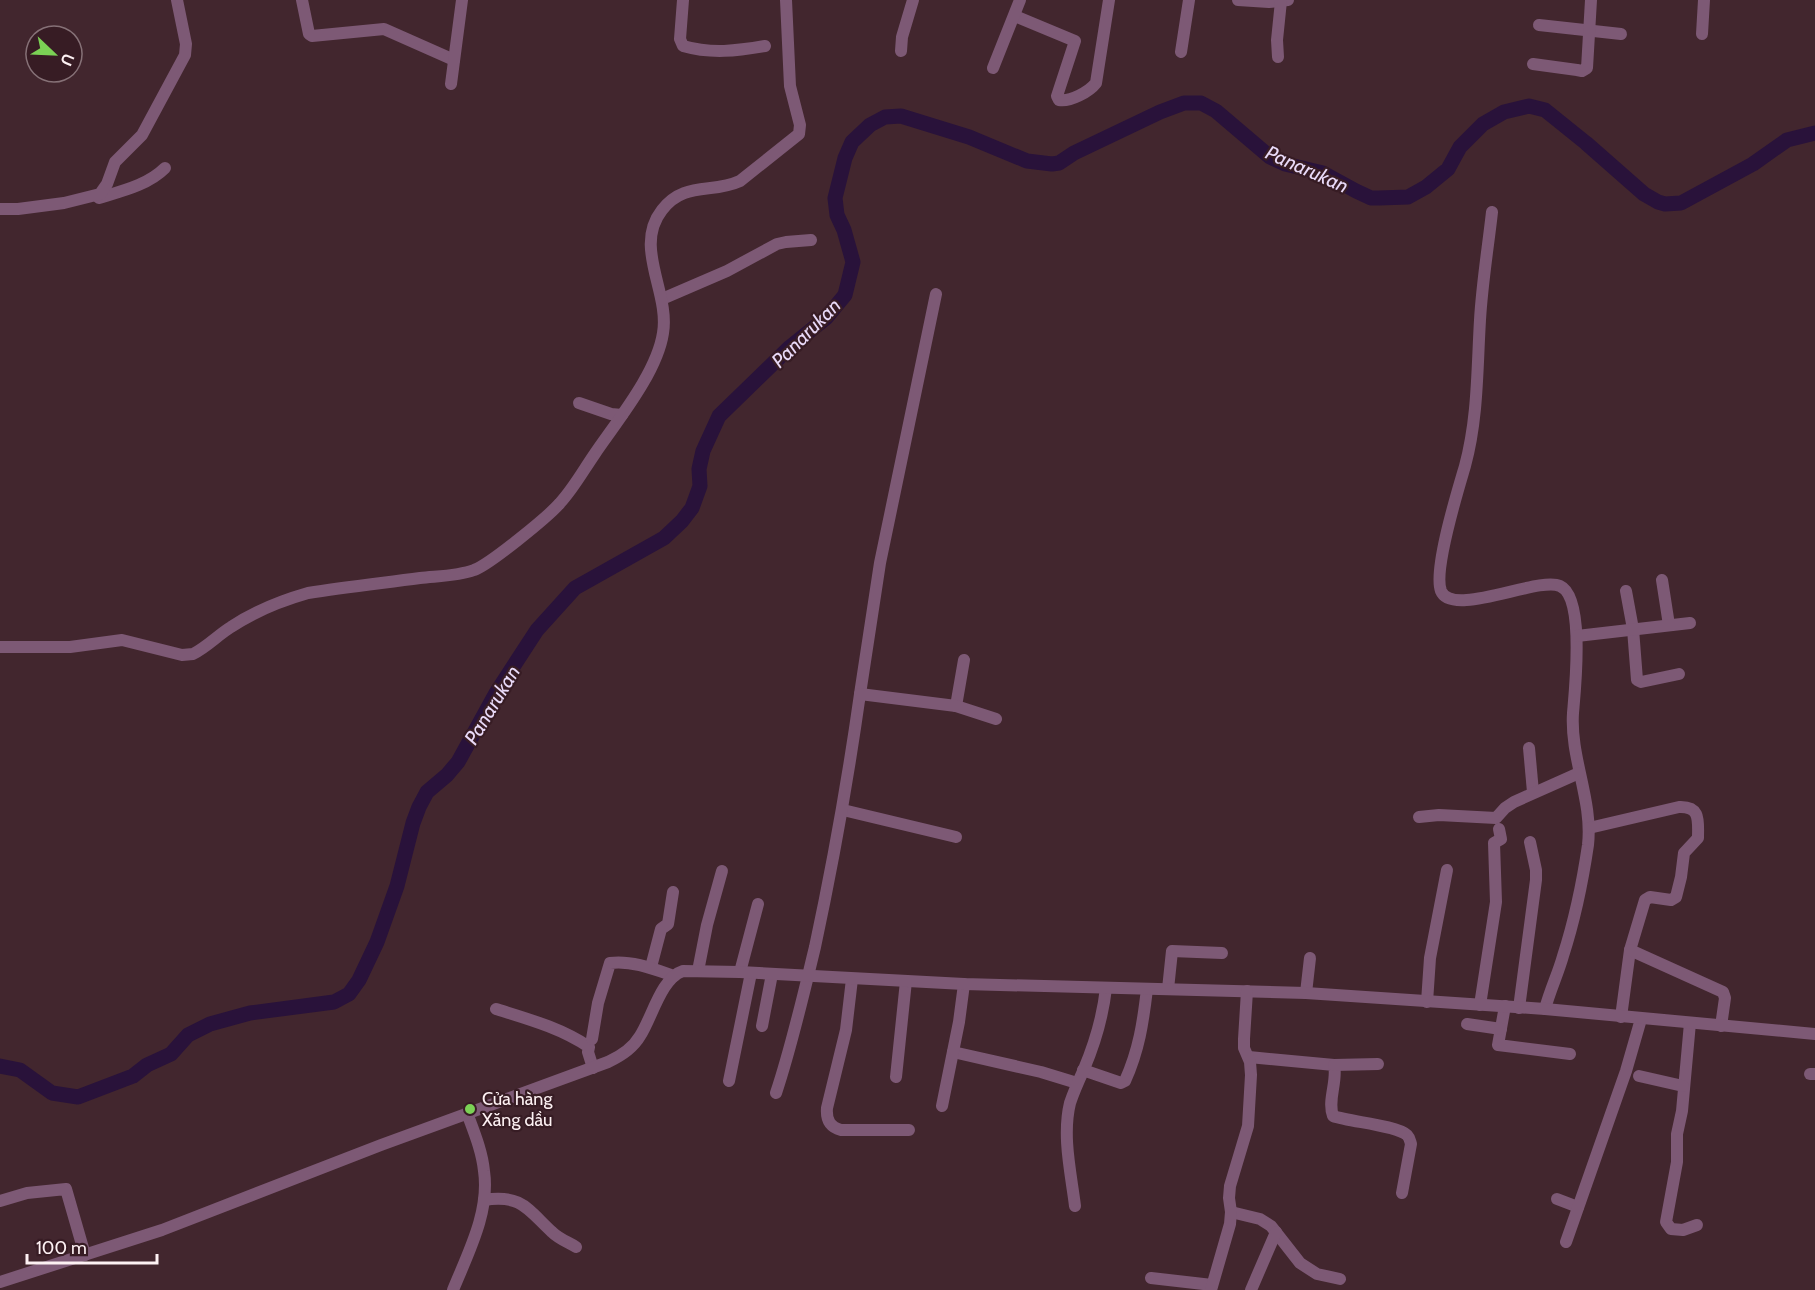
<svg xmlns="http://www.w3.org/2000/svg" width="1815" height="1290" font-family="Cabin,sans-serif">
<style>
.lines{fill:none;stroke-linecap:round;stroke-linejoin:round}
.river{stroke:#29123a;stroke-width:15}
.minor{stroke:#7d5975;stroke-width:12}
.poi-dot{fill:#7bd155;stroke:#371c24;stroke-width:2}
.labels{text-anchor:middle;stroke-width:4.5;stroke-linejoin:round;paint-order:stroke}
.poi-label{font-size:18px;fill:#fdf1f3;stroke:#371c24;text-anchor:start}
.water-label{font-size:20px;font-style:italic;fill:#e9daf8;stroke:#371c24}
</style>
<rect width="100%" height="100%" fill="#42262e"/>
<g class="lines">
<path class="river" d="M0,1066L20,1070L52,1093L78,1097L133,1076L147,1065L171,1054L188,1035L210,1024L250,1013L334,1002L349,994L359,980L377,942L397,886L413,823L419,807L427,792L447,775L458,762L496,693L537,630L575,588L664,538L682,521L692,508L700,486L699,469L703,451L719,416L790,347L826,318L845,295L853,262L844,230L837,215L835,198L845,158L852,142L870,125L885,117L901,116L969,137L1027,161L1052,164L1059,163L1074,153L1160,112L1184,103H1201L1216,111L1270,157L1285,164L1323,173L1356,191L1371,198H1379L1408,197L1426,187L1448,169L1460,147L1483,124L1504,112L1529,106L1545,110L1586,143L1644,194L1658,202L1665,204L1681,203L1753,164L1787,140L1815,133"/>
<g class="minor">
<path d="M302,0L309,34L312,36L384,29L454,60"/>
<path d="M683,0L680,39L683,46C711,54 737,51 765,46"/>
<path d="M1238,0L1269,2L1288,0"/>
<path d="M1015,16L1075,41L1057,96L1059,100C1070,102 1089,92 1096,83L1109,0"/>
<path d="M1539,25L1621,34"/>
<path d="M1702,34L1704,0"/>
<path d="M901,51L902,37L913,0"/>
<path d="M1181,52L1189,0"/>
<path d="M1278,57L1277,40L1281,1"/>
<path d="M1533,64L1577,70L1582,71L1587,68L1591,0"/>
<path d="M993,68L1020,0"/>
<path d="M451,84L462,0"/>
<path d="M98,197L99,198C122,191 148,185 165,168"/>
<path d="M0,209H18L64,203L100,194L107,184L115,162L142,135L185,55L186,44L177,0"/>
<path d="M1492,212C1488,248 1482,284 1480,320C1477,370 1478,418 1465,466C1458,490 1433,570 1441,591C1452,618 1539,576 1560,586C1585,597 1575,689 1573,713C1570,758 1593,800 1588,845C1583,879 1574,922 1563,956C1558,974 1550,990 1545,1009"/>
<path d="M662,299L727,271L777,244L786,242L811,240"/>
<path d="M579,403L611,414L622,415"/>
<path d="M1662,580L1669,625"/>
<path d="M1626,591L1633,629L1637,680L1641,682L1679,674"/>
<path d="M1577,636L1690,623"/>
<path d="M0,647H70L122,640L182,655L193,654C207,647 218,635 231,627C255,611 280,601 308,593C345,587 383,583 420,578C438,576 458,576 474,570C489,565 549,516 560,503C573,489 583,471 594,455C617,421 657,373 663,333C670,292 633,247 662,210C684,181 712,194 740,181L799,134L800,125L790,86L786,0"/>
<path d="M860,694L880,563L936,294"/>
<path d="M956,706L964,660"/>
<path d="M1529,748L1533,792"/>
<path d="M843,810L956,837"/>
<path d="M1419,817L1439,815L1496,818L1505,808L1514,802L1579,773"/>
<path d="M1589,828L1679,807C1701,806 1698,821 1698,838L1684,853L1681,877L1676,897L1671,900L1650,897L1645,900L1630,950L1621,1017"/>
<path d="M1630,950L1723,992L1725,998L1721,1026"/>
<path d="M651,967L661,929L668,924L673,892"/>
<path d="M698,971L707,925L722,871"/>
<path d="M740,972L758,904"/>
<path d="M852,979L846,1030L827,1108C826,1120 830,1127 841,1130H909"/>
<path d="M1168,989L1172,951L1222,953"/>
<path d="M1306,993L1310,958"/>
<path d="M1427,1002L1430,958L1447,870"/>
<path d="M1480,1005L1496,902L1494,843L1501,839L1499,829"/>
<path d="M1505,1006L1498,1045L1570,1054"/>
<path d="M1519,1008L1536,880V870L1530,842"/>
<path d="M496,1009C528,1019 561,1028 589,1047L588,1052L593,1068"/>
<path d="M1690,1023L1682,1111L1677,1134V1162L1666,1222L1671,1229L1683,1230L1697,1225"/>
<path d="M1467,1024L1501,1029"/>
<path d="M762,1026L772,974"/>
<path d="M592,1039L598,1003L610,963C631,960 654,969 674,976"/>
<path d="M953,1052L1041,1072L1077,1083"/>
<path d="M1249,1057L1334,1065C1338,1081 1327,1100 1333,1116C1350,1122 1395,1125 1407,1135C1410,1138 1410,1141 1411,1144L1402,1193"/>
<path d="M1334,1065L1378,1064"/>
<path d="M1083,1070L1121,1083L1125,1081C1139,1050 1143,1023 1147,989"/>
<path d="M1810,1074H1815"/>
<path d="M1639,1076L1683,1086"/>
<path d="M896,1077L906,981"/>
<path d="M729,1081L751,973"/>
<path d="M776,1093C792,1045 803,996 815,947C833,863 848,779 860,694L956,706L996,719"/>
<path d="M942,1106L959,1022L964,984"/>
<path d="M1557,1199L1578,1207"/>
<path d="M484,1200C522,1194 528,1210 552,1232C559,1239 568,1242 576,1247"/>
<path d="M0,1201L27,1193L66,1189L85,1255"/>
<path d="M1075,1206C1071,1173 1062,1136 1070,1103C1074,1091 1079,1080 1084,1069C1095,1043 1103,1015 1106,988"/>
<path d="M1231,1212L1260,1219L1271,1226L1300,1263L1317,1274L1340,1279"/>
<path d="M1566,1242L1626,1071L1641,1019"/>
<path d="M1151,1278L1212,1285"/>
<path d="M0,1282L162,1230L381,1145L608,1062C621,1056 633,1048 640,1036C652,1018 661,978 683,971L740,972L964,984L1306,993L1545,1009L1815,1034"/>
<path d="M453,1290C468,1253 490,1212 484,1171C482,1151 474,1132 467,1113"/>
<path d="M1211,1290L1230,1224L1231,1212L1229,1198L1230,1186L1248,1126L1251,1075L1250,1062L1244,1048V1039L1247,991"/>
<path d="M1251,1290L1276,1232"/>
</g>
</g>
<circle class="poi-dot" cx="470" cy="1109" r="6"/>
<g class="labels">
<g class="poi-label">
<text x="482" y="1105">Cửa hàng<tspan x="482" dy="21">Xăng dầu</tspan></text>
</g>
<g class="water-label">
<text transform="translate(1307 169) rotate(24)" y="7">Panarukan</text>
<text transform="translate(806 333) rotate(-45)" y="7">Panarukan</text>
<text transform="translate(492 705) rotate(-59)" y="7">Panarukan</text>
</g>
</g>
<g transform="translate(54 54) rotate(113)"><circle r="28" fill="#371c24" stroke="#867177" stroke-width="1.5"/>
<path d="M0-4.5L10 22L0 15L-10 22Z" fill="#7bd155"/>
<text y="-9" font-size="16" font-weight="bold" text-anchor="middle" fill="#fdf1f3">U</text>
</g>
<path d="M27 1254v9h130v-9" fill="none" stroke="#fdf1f3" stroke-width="3"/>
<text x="36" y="1254" font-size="18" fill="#fdf1f3" stroke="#371c24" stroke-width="4.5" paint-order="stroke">100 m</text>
</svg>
